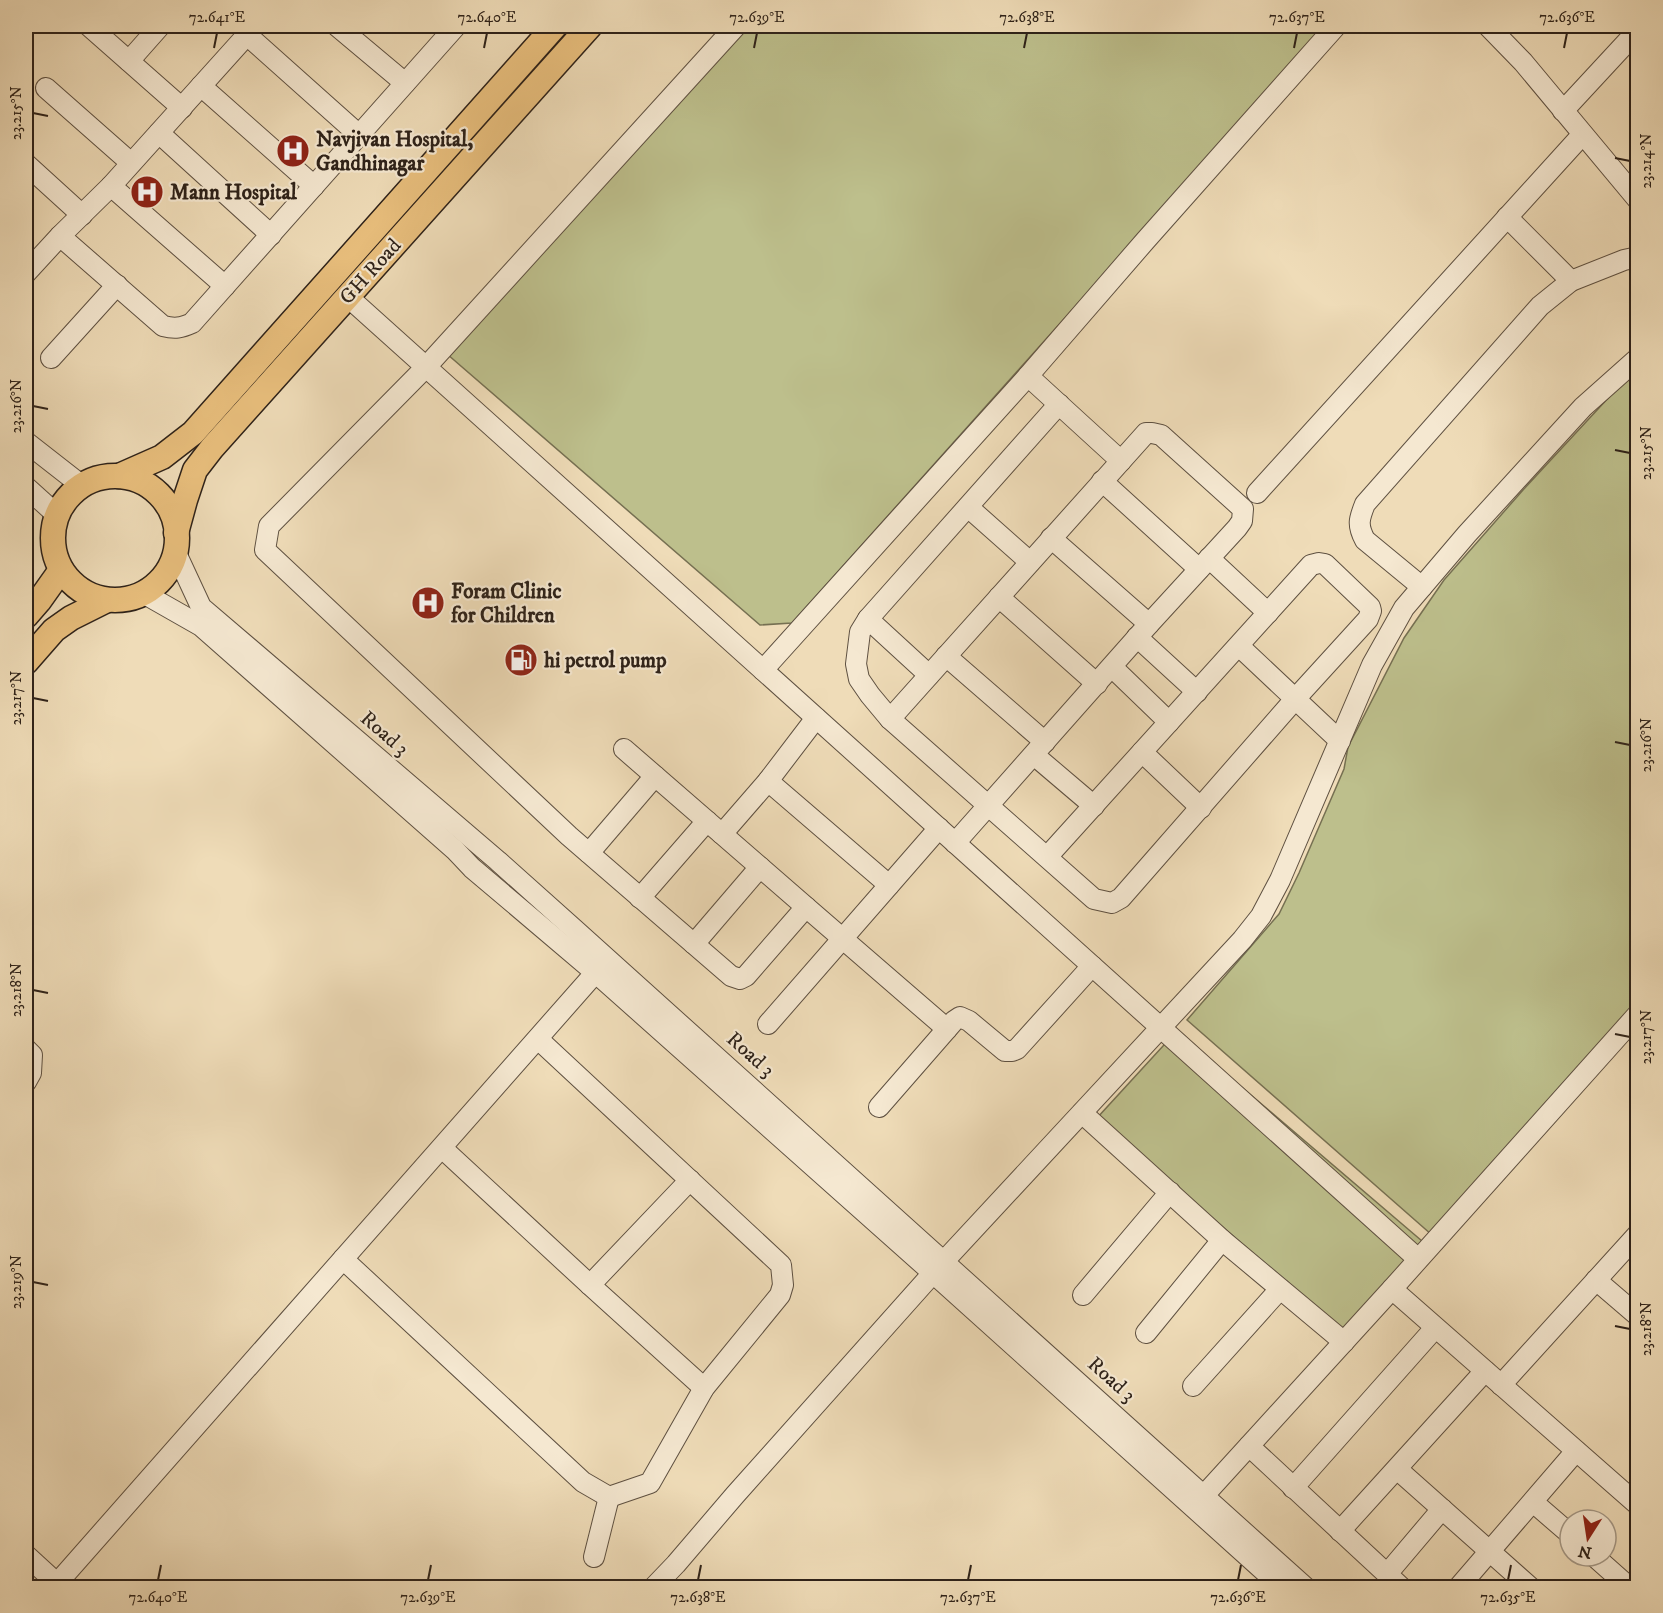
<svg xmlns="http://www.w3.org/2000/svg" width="1663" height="1613" font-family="'IM FELL DW Pica',serif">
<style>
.green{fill:#bdbf8c;stroke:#767052;stroke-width:1.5}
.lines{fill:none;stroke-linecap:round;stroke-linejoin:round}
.minor-casing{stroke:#5e5041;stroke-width:22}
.major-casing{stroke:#2e2219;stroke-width:27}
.minor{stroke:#f5e8d1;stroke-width:20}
.major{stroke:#e8be7c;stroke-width:24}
.ticks{fill:none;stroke:#2e2219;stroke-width:2}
.labels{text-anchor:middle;stroke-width:4.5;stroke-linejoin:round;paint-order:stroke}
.poi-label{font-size:21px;font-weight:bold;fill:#2e2219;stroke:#f5e8d1;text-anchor:start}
.street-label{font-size:21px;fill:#2e2219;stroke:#f5e8d1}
.neatline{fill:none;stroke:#2e2219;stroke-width:2}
.ticks-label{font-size:15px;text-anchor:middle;fill:#2e2219}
</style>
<rect width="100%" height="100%" fill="#efdcb8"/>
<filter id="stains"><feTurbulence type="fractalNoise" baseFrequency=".00333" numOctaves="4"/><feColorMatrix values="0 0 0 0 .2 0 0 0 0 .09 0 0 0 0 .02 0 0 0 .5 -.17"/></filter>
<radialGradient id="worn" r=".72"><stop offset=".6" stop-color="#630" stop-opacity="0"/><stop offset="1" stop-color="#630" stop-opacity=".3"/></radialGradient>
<g class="green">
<path d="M743,26H1326L792,623L760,625L447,354Z"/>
<path d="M1637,370V1006L1432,1235L1187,1020L1279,914L1299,873L1344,769L1348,747L1404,638L1444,580L1523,490L1623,382Z"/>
<path d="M1177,1032L1422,1241L1344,1332L1097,1118L1174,1034Z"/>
</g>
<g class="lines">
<defs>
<g id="minor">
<path d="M89,26L182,108"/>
<path d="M337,26L405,83"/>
<path d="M1488,26L1523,62L1638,200"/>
<path d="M247,35L359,135"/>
<path d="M129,61L160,26"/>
<path d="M201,86L314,186"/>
<path d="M46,88L131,163"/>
<path d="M1563,111L1638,30"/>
<path d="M159,133L271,235"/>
<path d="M26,164L82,215"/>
<path d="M111,186L225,286"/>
<path d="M1507,217L1571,281"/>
<path d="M60,236L163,326C175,329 181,328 192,323L456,26"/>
<path d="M26,273L60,236L111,186L255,26"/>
<path d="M347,296L1418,1259"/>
<path d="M51,358L117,285"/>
<path d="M1028,376L1121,461"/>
<path d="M26,442L81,485"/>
<path d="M1102,481L1199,569"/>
<path d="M26,487L57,515"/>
<path d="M1257,493L1582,135"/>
<path d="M968,507L1030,562"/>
<path d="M1051,538L1149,624"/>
<path d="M175,551L201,607L498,861L574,929L1306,1588"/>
<path d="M1209,558L1268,613"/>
<path d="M1422,587L1365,540C1357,525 1359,519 1365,504L1540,306L1571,281L1624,260L1638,257"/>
<path d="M143,593L201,626L455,850L472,868L596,973L933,1273L1283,1588"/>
<path d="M999,597L1097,684"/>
<path d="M868,619L929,675"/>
<path d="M1137,637L1197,692"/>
<path d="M1239,646L1340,741"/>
<path d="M946,656L1045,742"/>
<path d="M1112,667L1169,722"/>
<path d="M763,670L1028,376L1145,241L1336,26"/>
<path d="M890,719L1146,433H1152L1161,435L1243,509L1242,521L1237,528L1149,624L955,843"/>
<path d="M624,749L806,907L746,976L740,979L731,976L569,836L265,550L269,526L426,367L736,26"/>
<path d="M1142,752L1201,808"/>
<path d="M1034,755L1094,806"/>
<path d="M768,781L889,885"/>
<path d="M722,834L768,781L816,718"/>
<path d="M589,853L655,776"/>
<path d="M1047,857L1311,565L1319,563L1325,564L1370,607L1371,611L1368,619L1296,698L1121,898L1112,903L1094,899L890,719L870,695L859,679L856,664L860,632L868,619L1059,404"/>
<path d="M640,898L707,821"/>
<path d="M806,907L947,1029L954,1021L960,1017L969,1021L1005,1051H1012L1017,1049L1092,966"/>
<path d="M694,944L760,867"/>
<path d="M768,1024L939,828"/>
<path d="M26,1049L32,1055L31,1073L26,1082"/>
<path d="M879,1107L947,1029"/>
<path d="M1082,1113L1222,1240L1344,1342"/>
<path d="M442,1148L590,1285L704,1388"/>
<path d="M343,1259L583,1482L609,1497L650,1483L704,1388L780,1295L783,1285L781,1265L538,1039"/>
<path d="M1596,1280L1638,1316"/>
<path d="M590,1285L690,1180"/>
<path d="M1392,1289L1638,1505"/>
<path d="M1083,1295L1170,1192"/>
<path d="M1146,1333L1222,1240"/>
<path d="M1501,1385L1638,1234"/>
<path d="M1193,1386L1280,1289"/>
<path d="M1249,1446L1402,1588"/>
<path d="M1397,1469L1531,1588"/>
<path d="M1293,1488L1435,1328"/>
<path d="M1533,1502L1570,1534"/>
<path d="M1197,1503L1392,1289L1638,1014"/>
<path d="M1340,1531L1485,1371"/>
<path d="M26,1555L62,1588"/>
<path d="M1594,1556L1630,1588"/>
<path d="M594,1557L609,1497"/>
<path d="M1387,1574L1442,1509"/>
<path d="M53,1588L604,963"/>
<path d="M653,1588L676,1564L735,1495L933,1273L1242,940L1261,916L1280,880L1372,665L1404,608L1467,534L1583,407L1638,358"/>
<path d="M1458,1588L1576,1451"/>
</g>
<g id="major">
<path d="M119,476L162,457L193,433L555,26"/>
<circle cx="115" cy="538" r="62"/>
<path d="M176,533L185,500L195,470L212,448L590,26"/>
<path d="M26,616L39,601L61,570"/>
<path d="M26,662L54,630L71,618L107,600"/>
</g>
</defs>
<use href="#minor" class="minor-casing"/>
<use href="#major" class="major-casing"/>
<use href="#minor" class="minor"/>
<use href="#major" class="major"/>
</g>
<path class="ticks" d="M214,48L217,33M484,48L487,33M754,48L757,33M1024,48L1027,33M1294,48L1297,33M1564,48L1567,33M33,113L48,116M1615,158L1630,161M33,406L48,409M1615,450L1630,453M33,698L48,701M1615,742L1630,745M33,990L48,993M1615,1034L1630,1037M33,1282L48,1285M1615,1326L1630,1329M158,1580L161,1565M428,1580L431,1565M698,1580L701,1565M968,1580L971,1565M1238,1580L1241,1565M1508,1580L1511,1565"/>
<defs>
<symbol id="hospital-disc" viewBox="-11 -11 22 22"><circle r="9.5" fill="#8f2418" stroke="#f5e8d1"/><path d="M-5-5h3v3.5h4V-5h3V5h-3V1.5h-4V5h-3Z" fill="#fff"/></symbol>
<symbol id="fuel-disc" viewBox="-11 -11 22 22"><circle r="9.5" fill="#8f2418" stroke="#f5e8d1"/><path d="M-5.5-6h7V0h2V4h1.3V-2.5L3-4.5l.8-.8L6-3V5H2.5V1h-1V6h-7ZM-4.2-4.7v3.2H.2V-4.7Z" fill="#fff"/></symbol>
</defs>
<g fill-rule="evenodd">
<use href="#hospital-disc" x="274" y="132" width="38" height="38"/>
<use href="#hospital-disc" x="128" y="173" width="38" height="38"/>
<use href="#hospital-disc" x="409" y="584" width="38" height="38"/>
<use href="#fuel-disc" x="502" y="641" width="38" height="38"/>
</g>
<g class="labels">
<g class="poi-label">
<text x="316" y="146">Navjivan Hospital,<tspan x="316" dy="24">Gandhinagar</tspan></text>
<text x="170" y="199">Mann Hospital</text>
<text x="451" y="598">Foram Clinic<tspan x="451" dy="24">for Children</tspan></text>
<text x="544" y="667">hi petrol pump</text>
</g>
<g class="street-label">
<text transform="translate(370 271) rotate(-48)" y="7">GH Road</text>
<text transform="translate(385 733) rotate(41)" y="7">Road 3</text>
<text transform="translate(751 1054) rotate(42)" y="7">Road 3</text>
<text transform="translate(1112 1379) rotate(42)" y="7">Road 3</text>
</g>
</g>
<rect width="1663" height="1613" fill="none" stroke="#efdcb8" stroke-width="66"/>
<g transform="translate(1588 1538) rotate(192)"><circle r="28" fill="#f5e8d1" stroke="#a59987" stroke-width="1.5"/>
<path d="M0-4.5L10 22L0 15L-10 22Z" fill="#8f2418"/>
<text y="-9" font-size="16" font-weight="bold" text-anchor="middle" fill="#2e2219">N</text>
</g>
<rect x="33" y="33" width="1597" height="1547" class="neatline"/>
<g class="ticks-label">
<text x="217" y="22">72.641°E</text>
<text x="487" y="22">72.640°E</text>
<text x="757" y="22">72.639°E</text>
<text x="1027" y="22">72.638°E</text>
<text x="1297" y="22">72.637°E</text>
<text x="1567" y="22">72.636°E</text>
<text transform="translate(16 113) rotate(-90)" y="5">23.215°N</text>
<text transform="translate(1646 161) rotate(-90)" y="5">23.214°N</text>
<text transform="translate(16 406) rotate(-90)" y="5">23.216°N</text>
<text transform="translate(1646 453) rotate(-90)" y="5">23.215°N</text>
<text transform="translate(16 698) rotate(-90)" y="5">23.217°N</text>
<text transform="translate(1646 745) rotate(-90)" y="5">23.216°N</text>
<text transform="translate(16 990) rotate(-90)" y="5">23.218°N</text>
<text transform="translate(1646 1037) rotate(-90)" y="5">23.217°N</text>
<text transform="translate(16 1282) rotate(-90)" y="5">23.219°N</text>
<text transform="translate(1646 1329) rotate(-90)" y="5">23.218°N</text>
<text x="158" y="1602">72.640°E</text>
<text x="428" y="1602">72.639°E</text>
<text x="698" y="1602">72.638°E</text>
<text x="968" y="1602">72.637°E</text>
<text x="1238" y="1602">72.636°E</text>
<text x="1508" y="1602">72.635°E</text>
</g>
<rect width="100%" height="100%" filter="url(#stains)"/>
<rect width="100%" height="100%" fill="url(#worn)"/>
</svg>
